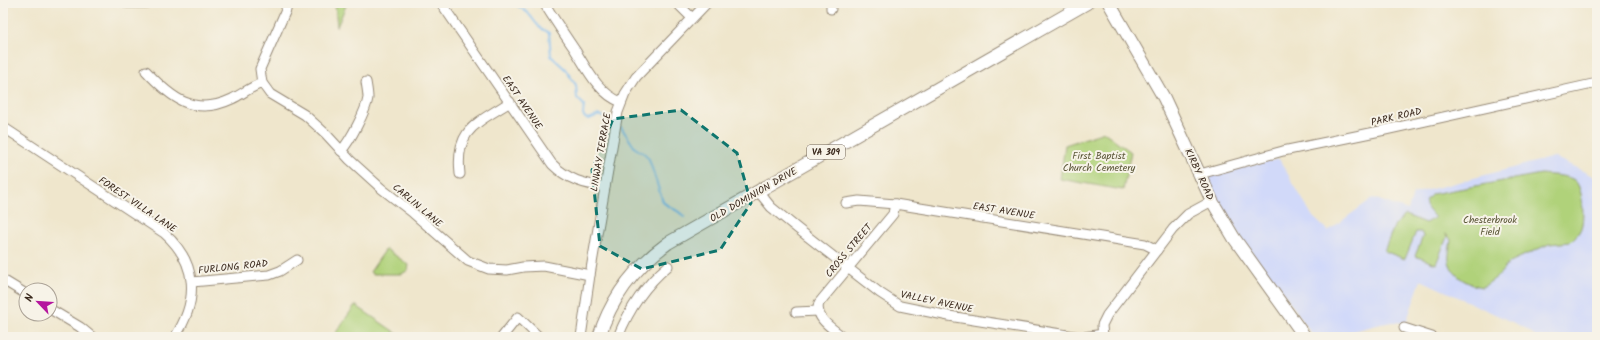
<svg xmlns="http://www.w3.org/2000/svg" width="1600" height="340" font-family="Kalam,sans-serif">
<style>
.built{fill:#d1d9f9}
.green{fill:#b0d27a;stroke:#767e4c}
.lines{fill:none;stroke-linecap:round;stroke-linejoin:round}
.stream{stroke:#7cbbf0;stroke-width:2}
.minor-casing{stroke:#958875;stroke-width:11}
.major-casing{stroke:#958875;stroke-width:14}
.minor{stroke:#fff;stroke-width:9}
.major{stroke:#fff;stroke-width:12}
.marked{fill:#0f766e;fill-opacity:0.2;stroke:#0f766e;stroke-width:3;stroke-dasharray:8 5;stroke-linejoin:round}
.labels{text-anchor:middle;stroke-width:4;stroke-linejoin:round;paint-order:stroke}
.shield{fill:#f7f3e8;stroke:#73665b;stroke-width:1}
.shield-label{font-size:9px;font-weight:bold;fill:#3b2a1e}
.street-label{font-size:10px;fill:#3b2a1e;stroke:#f7f3e8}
.park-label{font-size:10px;fill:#585435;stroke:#f7f3e8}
</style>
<rect width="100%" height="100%" fill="#f7f3e8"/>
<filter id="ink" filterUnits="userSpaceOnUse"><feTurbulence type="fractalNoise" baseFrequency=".025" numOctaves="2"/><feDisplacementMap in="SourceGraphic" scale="8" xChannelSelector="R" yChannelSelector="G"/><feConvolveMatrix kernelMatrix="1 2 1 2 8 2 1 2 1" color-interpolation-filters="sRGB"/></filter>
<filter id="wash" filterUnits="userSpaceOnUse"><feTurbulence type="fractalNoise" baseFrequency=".012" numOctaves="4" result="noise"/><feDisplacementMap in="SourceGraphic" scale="16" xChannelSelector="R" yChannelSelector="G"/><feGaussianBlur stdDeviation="0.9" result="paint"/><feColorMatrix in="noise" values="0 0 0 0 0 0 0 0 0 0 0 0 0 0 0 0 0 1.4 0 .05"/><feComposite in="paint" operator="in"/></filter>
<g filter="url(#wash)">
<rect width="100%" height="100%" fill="#efe6cc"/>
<path class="built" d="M1554,157L1597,178V337H1537L1525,328L1421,280L1406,323L1393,322L1381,324L1330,337H1314L1274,279L1268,283L1206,182L1210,174L1279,159L1313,217L1328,231L1373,198L1408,210L1413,194Z"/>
<g class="green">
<path d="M335,3H347L337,27Z"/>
<path d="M1104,132L1131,152L1123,190L1060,179L1065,145Z"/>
<path d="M1541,174C1549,175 1567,175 1574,180C1583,186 1584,214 1582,224C1581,232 1575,237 1570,242L1549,244L1510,262L1497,277L1483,287C1469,285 1454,278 1449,262C1448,256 1450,246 1451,240L1446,233L1447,237L1436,264L1415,256L1423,236L1421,232H1416L1405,259L1384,251L1395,224L1406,215L1425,223L1435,218C1428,208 1420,205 1432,194Z"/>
<path d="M386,249L409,265L408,270L402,274H372L370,272Z"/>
<path d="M355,305L399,335V337H333Z"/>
</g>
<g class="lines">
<g class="stream">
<path d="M516,3L518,6L528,13L539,27L549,33L551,56L565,69L576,85L577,98L584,105L583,114L585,118L589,119L599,115L611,120"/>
<path d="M621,127L635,148L645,154L649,159L663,202C669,208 680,210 684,217"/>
</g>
</g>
</g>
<g filter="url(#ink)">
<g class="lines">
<defs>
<g id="minor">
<path d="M127,3H146"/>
<path d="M287,3L286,10L260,69L262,83L270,94L305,115L326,134L350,160L382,189L413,213L468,261L489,269L507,270L523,267L544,266L590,275"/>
<path d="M441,3L552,164C568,180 584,184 605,187"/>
<path d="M544,3C554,19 564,34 575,50C587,69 598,93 621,102"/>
<path d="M677,3L692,18"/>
<path d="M831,9V3"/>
<path d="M146,71C171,98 194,117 232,99C242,94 251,87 262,83"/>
<path d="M3,127L164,233C198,263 199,300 175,337"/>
<path d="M341,151C350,141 366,111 368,98C368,93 367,88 366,82"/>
<path d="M460,174C455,129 476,124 510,102"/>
<path d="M1200,174L1283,151L1385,130L1597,83"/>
<path d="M758,191L771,207L798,229L880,293L900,306L949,316L1080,337"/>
<path d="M846,203L859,201L895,204L1145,244L1157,250"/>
<path d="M3,280L26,294"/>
<path d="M192,282L269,275L280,271L297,260"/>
<path d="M50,309L80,327L92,337"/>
<path d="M796,312L818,311"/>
<path d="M1404,328L1432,337"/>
<path d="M502,337L518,317L539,337"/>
<path d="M581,337L590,275L618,112L625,94L636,77L707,3"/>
<path d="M618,337C629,309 644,286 668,266"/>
<path d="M843,337C832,328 814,318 819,303L893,214L895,204"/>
<path d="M1084,337L1103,334"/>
<path d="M1103,337L1102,325L1107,315L1173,229L1188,214L1212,201"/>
</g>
<g id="major">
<path d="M1109,3L1164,98L1212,201L1234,238L1305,337"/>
<path d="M599,337C611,298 635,267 668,243L1087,3"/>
</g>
</defs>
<use href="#minor" class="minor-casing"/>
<use href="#major" class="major-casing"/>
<use href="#minor" class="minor"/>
<use href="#major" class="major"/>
</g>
</g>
<path class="marked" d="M681,110L737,153L751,203L720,250L642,269L600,246L592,170L613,119Z"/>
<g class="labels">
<rect class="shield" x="807" y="145" width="38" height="14" rx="3"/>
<g class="shield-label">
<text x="826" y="155">VA 309</text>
</g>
<g class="street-label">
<text transform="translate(523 102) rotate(56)" y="4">EAST AVENUE</text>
<text transform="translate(1396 116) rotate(-13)" y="4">PARK ROAD</text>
<text transform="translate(600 152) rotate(-80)" y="4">LINWAY TERRACE</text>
<text transform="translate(1200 174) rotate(65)" y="4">KIRBY ROAD</text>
<text transform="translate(753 194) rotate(-30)" y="4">OLD DOMINION DRIVE</text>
<text transform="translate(138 204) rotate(34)" y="4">FOREST VILLA LANE</text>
<text transform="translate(418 205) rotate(40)" y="4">CARLIN LANE</text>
<text transform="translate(1004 210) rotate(9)" y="4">EAST AVENUE</text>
<text transform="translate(848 250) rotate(-50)" y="4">CROSS STREET</text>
<text transform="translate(233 266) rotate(-6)" y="4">FURLONG ROAD</text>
<text transform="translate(937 301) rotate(12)" y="4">VALLEY AVENUE</text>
</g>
<g class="park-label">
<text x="1099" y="159">First Baptist<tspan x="1099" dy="12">Church Cemetery</tspan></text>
<text x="1490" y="223">Chesterbrook<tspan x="1490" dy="12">Field</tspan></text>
</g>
</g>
<rect width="1600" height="340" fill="none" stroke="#f7f3e8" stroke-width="16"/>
<g transform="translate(38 302) rotate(295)"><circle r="19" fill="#f7f3e8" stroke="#aca397"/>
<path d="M0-3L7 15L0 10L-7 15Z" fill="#b5179e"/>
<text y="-6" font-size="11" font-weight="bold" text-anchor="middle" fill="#3b2a1e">N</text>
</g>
</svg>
